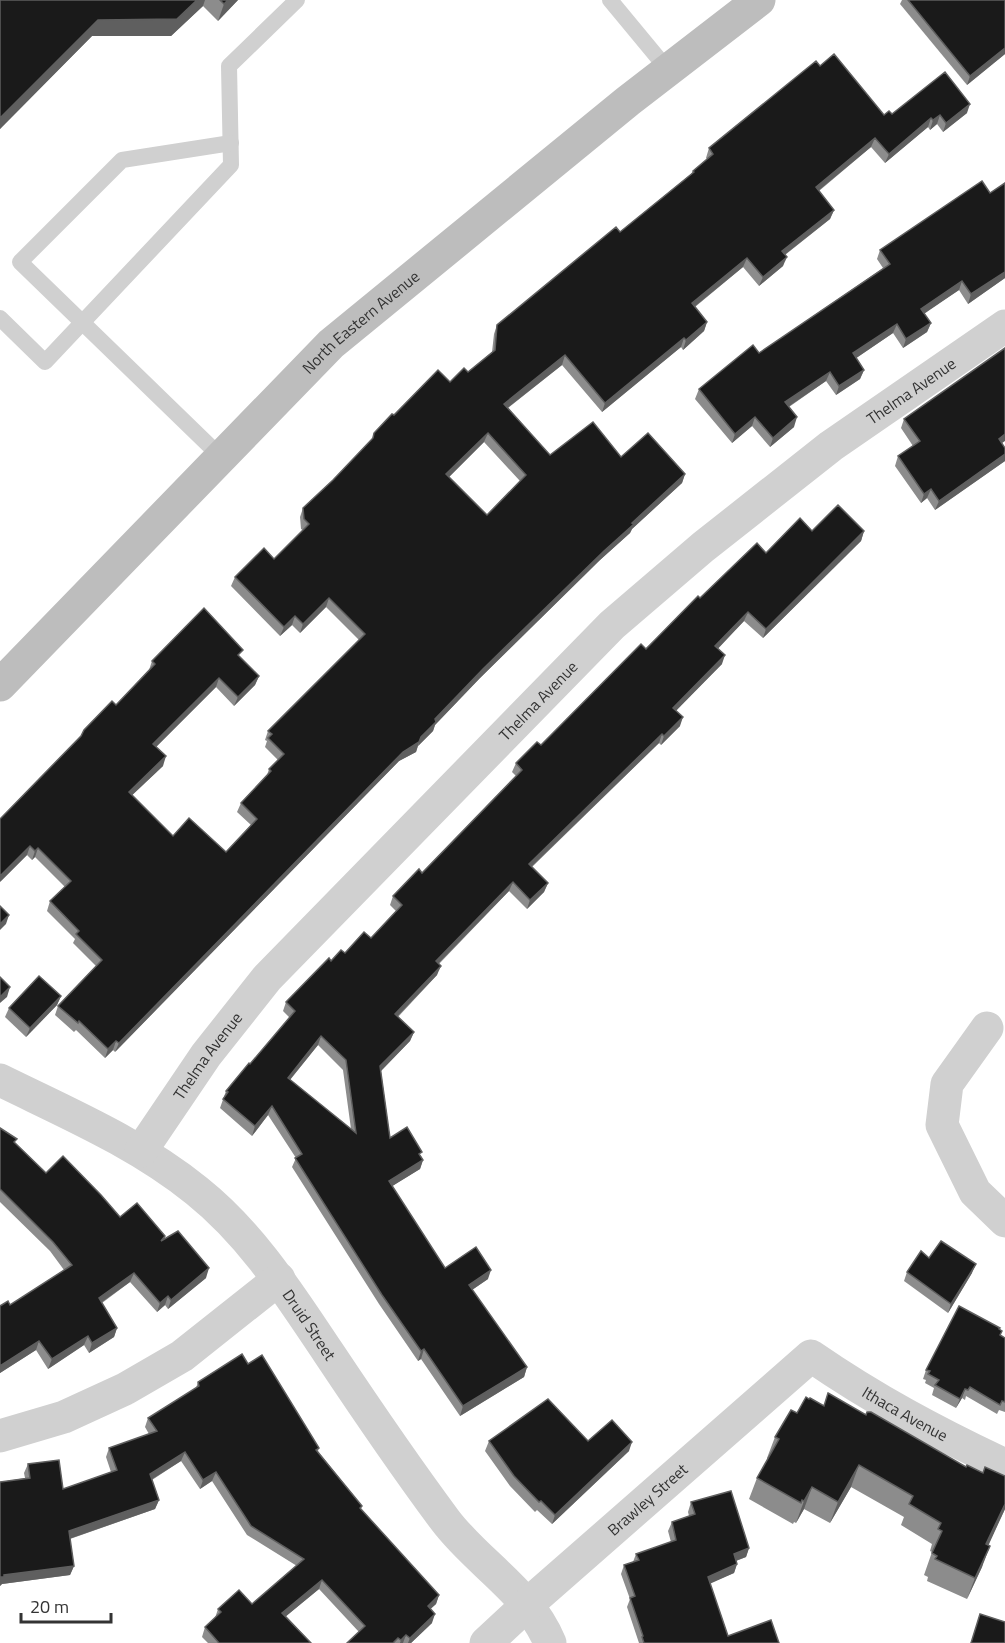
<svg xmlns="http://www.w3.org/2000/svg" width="1005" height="1643" font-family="'Titillium Web',sans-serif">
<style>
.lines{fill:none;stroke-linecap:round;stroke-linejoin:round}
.lane{stroke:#d0d0d0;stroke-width:16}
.street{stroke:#d0d0d0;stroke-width:33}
.secondary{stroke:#bdbdbd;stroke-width:33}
.wall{fill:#8c8c8c;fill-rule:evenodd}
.shaded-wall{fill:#5f5f5f}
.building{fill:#1a1a1a;stroke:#5f5f5f;stroke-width:1.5;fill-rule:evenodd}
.labels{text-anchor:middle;stroke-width:6;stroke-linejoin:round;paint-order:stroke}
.street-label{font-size:16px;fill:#333;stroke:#fff}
</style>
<rect width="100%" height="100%" fill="#fff"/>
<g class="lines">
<g class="lane">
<path d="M610,0L668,70"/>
<path d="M0,318L45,362L231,165L229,66L297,0"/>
<path d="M221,457L20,262L122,160L231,143"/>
</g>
<g class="street">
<path d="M987,1028L947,1084L942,1125L975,1192L1005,1221"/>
<path id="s1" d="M0,1080C67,1113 138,1143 197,1191C252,1235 289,1294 328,1352C366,1409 404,1465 445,1520C477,1563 529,1591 550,1643"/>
<path id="s2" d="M141,1151L206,1055L267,978L612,625L703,547L831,446L1005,326"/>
<path d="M0,1436L64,1417L125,1389L182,1356L279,1279"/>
<path id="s3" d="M486,1643L528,1604L811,1356C875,1400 935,1432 1005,1465"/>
</g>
<path class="secondary" id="s4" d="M0,685L331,344L628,101L759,0"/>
</g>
<g class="wall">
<path d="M0,0H238L218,21L203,6L171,36H92L0,129Z"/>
<path d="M902,0H1005V54L967,85L900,4Z"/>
<path d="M820,66L884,115L967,113L943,132L937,124L930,130L928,127L885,163L871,147L819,191L834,210L830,219L785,255L783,266L759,286L743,267L695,307L707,322L704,331L683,350L681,347L602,412L562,365L508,408L550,455L621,457L685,474L682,483L632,529L630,533L600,560L480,678L435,725L433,731L418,746L416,752L399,761L115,1052L113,1050L105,1058L76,1030L74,1032L55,1015L58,1006L96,966L73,943L75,939L47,911L50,901L65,887L35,857L32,860L27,855L0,882L116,705L149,670L152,661L240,657L259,676L255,685L234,706L216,687L156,747L163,766L132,795L173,836L226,852L251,825L237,812L241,803L267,775L269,769L278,760L265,747L267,741L265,740L268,731L359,640L326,607L300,633L292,625L280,636L231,586L235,577L274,559L303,530L301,529L300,517L303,508L333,480L372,439L374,433L394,415L468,372L492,352L494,334L497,325L620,232L691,174L693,171L707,159L706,158L709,148ZM484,442L520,481L487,515L449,477Z"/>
<path d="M1005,183V278L968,304L959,290L924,313L931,323L927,332L903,348L893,333L856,358L864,370L860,379L836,395L826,381L789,407L794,427L770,447L752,426L732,443L695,399L699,389L759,353L883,268L877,259L880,250L990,193Z"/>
<path d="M904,419L1002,443L1005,461L935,510L927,498L921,503L895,466L898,456L913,446L901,428Z"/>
<path d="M812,531H864L861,541L763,638L744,621L718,648L722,664L676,710L680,726L661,745L659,743L532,867L548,883L544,892L527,909L509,891L439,964L437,975L398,1017L414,1032L410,1041L381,1071L390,1138L421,1156L423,1160L420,1169L392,1186L445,1268L488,1279L472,1290L527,1367L524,1377L460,1416L421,1359L418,1361L379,1304L292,1167L296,1158L268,1115L252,1136L220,1108L226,1091L250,1064L290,1018L283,1011L286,1002L331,961L371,938L396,911L390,905L393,896L422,873L516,776L512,772L516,763L541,745L700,598L766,553ZM318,1045L343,1070L351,1129L290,1080Z"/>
<path d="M61,996L57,1005L26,1037L5,1017L9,1008Z"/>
<path d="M0,1128L46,1173L120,1217L165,1236L164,1240L206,1278L168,1309L165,1305L157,1312L130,1282L102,1303L117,1328L114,1337L89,1353L84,1345L48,1369L36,1350L0,1373V1306L10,1305L64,1270L50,1251L0,1202Z"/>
<path d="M929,1258L972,1273L948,1313L904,1281L907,1272Z"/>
<path d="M1000,1330L1001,1335L1005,1338V1412L999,1410L997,1414L966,1396L965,1400L962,1398L956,1408L932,1395L934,1388L925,1383L926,1380L923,1379L926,1370Z"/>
<path d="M248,1364L319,1448L318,1451L362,1506L361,1509L439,1595L436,1604L430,1609L432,1623L411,1643H347L359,1632L319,1589L286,1616L311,1643H208L202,1637L205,1627L215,1618L218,1609L252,1604L297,1566L247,1535L212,1481L200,1489L181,1461L152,1480L159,1500L155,1509L70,1539L74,1566L70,1575L2,1584L0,1586V1482L25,1478L24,1473L28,1464L63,1489L111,1472L106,1457L109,1448L149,1434L145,1427L148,1418L196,1388L198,1382Z"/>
<path d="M828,1393L1005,1509L988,1545L982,1567L967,1599L927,1581L928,1577L924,1575L932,1552L930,1551L932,1544L901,1525L904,1517L851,1487L830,1523L804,1509L796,1523L794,1522L793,1524L749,1499L757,1478L768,1459L767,1458L775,1437L797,1413L824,1406Z"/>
<path d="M489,1441H588L629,1451L552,1524L537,1510L535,1512L510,1486L485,1451Z"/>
<path d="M691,1502L749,1548L746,1557L736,1561L737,1564L734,1573L710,1583L728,1636L779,1643H639L627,1607L630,1599L621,1574L624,1565L633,1562L636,1554L671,1542L668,1531L672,1522L689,1516L688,1512Z"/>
</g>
<g class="shaded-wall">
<path d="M197,0H205L203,6L171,36H92L0,129V118L98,20Z"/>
<path d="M228,0H238L218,21L224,4Z"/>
<path d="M1005,48V54L967,85L970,76Z"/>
<path d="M970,104L967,113L943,132L946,123Z"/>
<path d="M940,115L937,124L930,130L933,120Z"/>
<path d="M931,118L928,127L885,163L889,154Z"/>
<path d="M875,138L871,147L812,196L816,187Z"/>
<path d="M834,210L830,219L778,260L782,251Z"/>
<path d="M787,257L783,266L759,286L763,277Z"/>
<path d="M747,258L743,267L688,312L692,303Z"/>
<path d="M1005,272V278L968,304L971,294Z"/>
<path d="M962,281L959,290L918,318L921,309Z"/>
<path d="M707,322L704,331L683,350L686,340Z"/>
<path d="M931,323L927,332L903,348L906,339Z"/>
<path d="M897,324L893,333L849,363L853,353Z"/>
<path d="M684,338L681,347L602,412L605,403Z"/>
<path d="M565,355L562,365L501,413L504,404Z"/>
<path d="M864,370L860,379L836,395L839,386Z"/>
<path d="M830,372L826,381L782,411L785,402Z"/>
<path d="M755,417L752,426L732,443L735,434Z"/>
<path d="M797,417L794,427L770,447L773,438Z"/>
<path d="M488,433L484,442L443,483L446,474Z"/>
<path d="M1005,434V441L995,448L999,439Z"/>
<path d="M1005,454V461L935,510L939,501Z"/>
<path d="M685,474L682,483L632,529L630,533L600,560L480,678L435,725L433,731L418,746L421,737L435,719L483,669L632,523Z"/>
<path d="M931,489L927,498L921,503L924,494Z"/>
<path d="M864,531L861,541L763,638L766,629Z"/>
<path d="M329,598L326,607L300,633L303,624Z"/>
<path d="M748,612L744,621L712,655L715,646Z"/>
<path d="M295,616L292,625L280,636L284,627Z"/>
<path d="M725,655L722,664L670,717L673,708Z"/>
<path d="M259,676L255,685L234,706L238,697Z"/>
<path d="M219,678L216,687L150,753L153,744Z"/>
<path d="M683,717L680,726L661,745L664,736Z"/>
<path d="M662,734L659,743L525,873L529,864Z"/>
<path d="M419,742L416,752L399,761L115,1052L119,1043L403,752Z"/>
<path d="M166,756L163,766L126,801L129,792Z"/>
<path d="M30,846L27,855L0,882V876Z"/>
<path d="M38,848L35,857L32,860L35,851Z"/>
<path d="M513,882L509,891L432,970L436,961Z"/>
<path d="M548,883L544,892L527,909L530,900Z"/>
<path d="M9,915L6,924L0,930V924Z"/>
<path d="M441,966L437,975L391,1023L395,1014Z"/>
<path d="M10,987L7,997L0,1003V997Z"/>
<path d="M61,996L57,1005L26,1037L30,1028Z"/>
<path d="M414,1032L410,1041L377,1075L380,1066Z"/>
<path d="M321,1036L318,1045L284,1087L288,1078Z"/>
<path d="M116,1041L113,1050L105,1058L108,1049Z"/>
<path d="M272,1106L268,1115L252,1136L255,1126Z"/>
<path d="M423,1160L420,1169L386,1190L389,1181Z"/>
<path d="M976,1264L972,1273L948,1313L951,1304Z"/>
<path d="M209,1268L206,1278L168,1309L171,1300Z"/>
<path d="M491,1270L488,1279L466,1294L469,1285Z"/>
<path d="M134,1273L130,1282L95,1307L99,1298Z"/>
<path d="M168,1296L165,1305L157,1312L160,1303Z"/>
<path d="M117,1328L114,1337L89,1353L92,1343Z"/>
<path d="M88,1336L84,1345L48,1369L52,1359Z"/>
<path d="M39,1341L36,1350L0,1373V1366Z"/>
<path d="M424,1349L421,1359L418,1361L421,1351Z"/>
<path d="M527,1367L524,1377L460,1416L463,1406Z"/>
<path d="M965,1389L962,1398L956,1408L960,1399Z"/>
<path d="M632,1442L629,1451L552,1524L555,1515Z"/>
<path d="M185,1452L181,1461L146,1483L150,1474Z"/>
<path d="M859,1465L851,1487L830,1523L838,1502Z"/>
<path d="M216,1472L212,1481L200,1489L203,1480Z"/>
<path d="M812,1487L804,1509L796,1523L804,1501Z"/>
<path d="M159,1500L155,1509L66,1540L69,1531Z"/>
<path d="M1005,1504V1509L979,1566L986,1544Z"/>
<path d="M990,1546L982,1567L967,1599L975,1578Z"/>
<path d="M749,1548L746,1557L730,1563L734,1554Z"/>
<path d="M737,1564L734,1573L705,1586L708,1577Z"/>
<path d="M74,1566L70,1575L2,1584L0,1586V1577L4,1575Z"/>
<path d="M322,1580L319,1589L279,1622L282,1613Z"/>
<path d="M439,1595L436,1604L424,1615L428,1606Z"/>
<path d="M435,1614L432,1623L411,1643H408L410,1638Z"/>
<path d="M406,1635L403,1643H400L401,1640Z"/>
</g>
<g class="building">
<path d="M0,0H197L177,19L98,20L0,118Z"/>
<path d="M220,0H228L224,4Z"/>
<path d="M908,0H1005V48L970,76Z"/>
<path d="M834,54L884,115L889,111L892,114L945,72L970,104L946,123L940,115L933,120L931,118L889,154L875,138L816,187L834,210L782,251L787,257L763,277L747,258L692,303L707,322L686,340L684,338L605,403L565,355L504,404L550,455L593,422L621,457L648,433L685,474L632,523L634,524L604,551L483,669L435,719L436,722L421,737L419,742L403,752L119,1043L116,1041L108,1049L79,1021L78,1023L58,1006L102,960L76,934L79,931L50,901L71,881L38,848L35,851L30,846L0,876V819L81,736L84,730L112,701L116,705L155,664L152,661L204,608L243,650L238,655L259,676L238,697L219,678L153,744L166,756L129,792L173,836L189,818L226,852L257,819L241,803L271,771L269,769L284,754L268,738L272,734L268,731L365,634L329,598L303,624L295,616L284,627L235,577L264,548L274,559L309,524L304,519L303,508L333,480L373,438L374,433L392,414L394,415L438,370L450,382L464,368L468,372L495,350L497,325L616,227L620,232L694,172L693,171L713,154L709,148L816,61L820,66ZM488,433L526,475L487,515L446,474Z"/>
<path d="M982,181L990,193L1005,183V272L971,294L962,281L921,309L931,323L906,339L897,324L853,353L864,370L839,386L830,372L785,402L797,417L773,438L755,417L735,434L699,389L753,345L759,353L890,264L880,250Z"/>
<path d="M1005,348V434L999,439L1005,448V454L939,501L931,489L924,494L898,456L920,441L904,419Z"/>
<path d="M838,505L864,531L766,629L748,612L715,646L725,655L673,708L683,717L664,736L662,734L529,864L548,883L530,900L513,882L436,961L441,966L395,1014L414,1032L380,1066L390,1138L407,1127L422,1152L419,1154L423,1160L389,1181L445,1268L476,1247L491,1270L469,1285L527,1367L463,1406L424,1349L421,1351L382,1295L295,1158L302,1154L272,1106L255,1126L223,1099L228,1092L226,1091L249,1063L250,1064L295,1011L286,1002L329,958L331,961L341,950L345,953L364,932L371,938L402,905L393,896L419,869L422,873L522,770L516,763L537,742L541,745L641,644L646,649L698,596L700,598L757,543L766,553L800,518L812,531ZM321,1036L346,1060L356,1133L288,1078Z"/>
<path d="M0,906L9,915L0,924Z"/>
<path d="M39,976L61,996L30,1028L9,1008Z"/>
<path d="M0,977L10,987L0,997Z"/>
<path d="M0,1128L17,1139L14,1142L46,1173L63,1156L101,1195L120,1217L137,1203L165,1236L161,1241L178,1231L209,1268L171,1300L168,1296L160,1303L134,1273L99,1298L117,1328L92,1343L88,1336L52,1359L39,1341L0,1366V1306L8,1301L10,1305L72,1265L53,1242L0,1189Z"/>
<path d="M941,1241L976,1264L951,1304L907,1272L921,1251L929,1258Z"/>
<path d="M959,1306L1000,1328L999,1329L1002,1331L1000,1335L1005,1338V1402L1002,1401L1000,1405L970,1387L968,1390L965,1389L960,1399L935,1385L939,1380L928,1374L930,1371L926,1370Z"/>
<path d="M242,1354L248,1364L262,1355L319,1448L316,1450L362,1506L360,1508L439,1595L428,1606L435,1614L410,1638L406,1635L401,1640L398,1638L393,1643H347L365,1626L322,1580L282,1613L311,1643H219L205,1627L221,1612L218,1609L239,1590L252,1604L304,1559L251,1526L216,1472L203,1480L185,1452L150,1474L159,1500L69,1531L74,1566L4,1575V1577H0V1482L30,1478L28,1464L59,1460L63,1489L117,1470L109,1448L157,1431L148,1418L199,1386L198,1382Z"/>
<path d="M828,1393L866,1415L867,1412H871L966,1467L967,1465L983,1473L985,1467L1005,1476V1504L986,1544L990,1546L975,1578L935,1559L937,1556L932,1553L942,1531L938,1529L941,1523L909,1504L913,1496L859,1465L838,1502L812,1487L804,1501L802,1500L801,1503L757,1478L779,1439L775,1437L791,1410L797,1413L806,1397L809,1399L810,1398L824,1406Z"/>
<path d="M548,1399L588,1441L612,1420L632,1442L555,1515L541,1501L539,1502L514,1476L489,1441Z"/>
<path d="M731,1491L749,1548L734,1554L737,1564L708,1577L728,1636L771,1620L779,1643H644L642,1637L643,1636L630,1598L635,1596L624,1565L639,1560L636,1554L676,1540L672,1522L695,1514L691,1502Z"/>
<path d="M980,1614L1005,1622V1643H971Z"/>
</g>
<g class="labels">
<g class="street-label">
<text dy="6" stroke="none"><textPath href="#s4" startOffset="512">North Eastern Avenue</textPath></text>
<text dy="6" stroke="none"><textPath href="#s2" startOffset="1088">Thelma Avenue</textPath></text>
<text dy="6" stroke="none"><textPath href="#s2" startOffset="602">Thelma Avenue</textPath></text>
<text dy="6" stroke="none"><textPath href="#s2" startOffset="116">Thelma Avenue</textPath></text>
<text dy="6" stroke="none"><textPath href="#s1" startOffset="402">Druid Street</textPath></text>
<text dy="6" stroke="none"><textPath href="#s3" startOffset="544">Ithaca Avenue</textPath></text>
<text dy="6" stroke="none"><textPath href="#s3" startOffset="216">Brawley Street</textPath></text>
</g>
</g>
<path d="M21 1613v9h90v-9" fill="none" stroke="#333333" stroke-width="3"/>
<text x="30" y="1613" font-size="18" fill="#333333" stroke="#ffffff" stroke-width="4.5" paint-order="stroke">20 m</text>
</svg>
